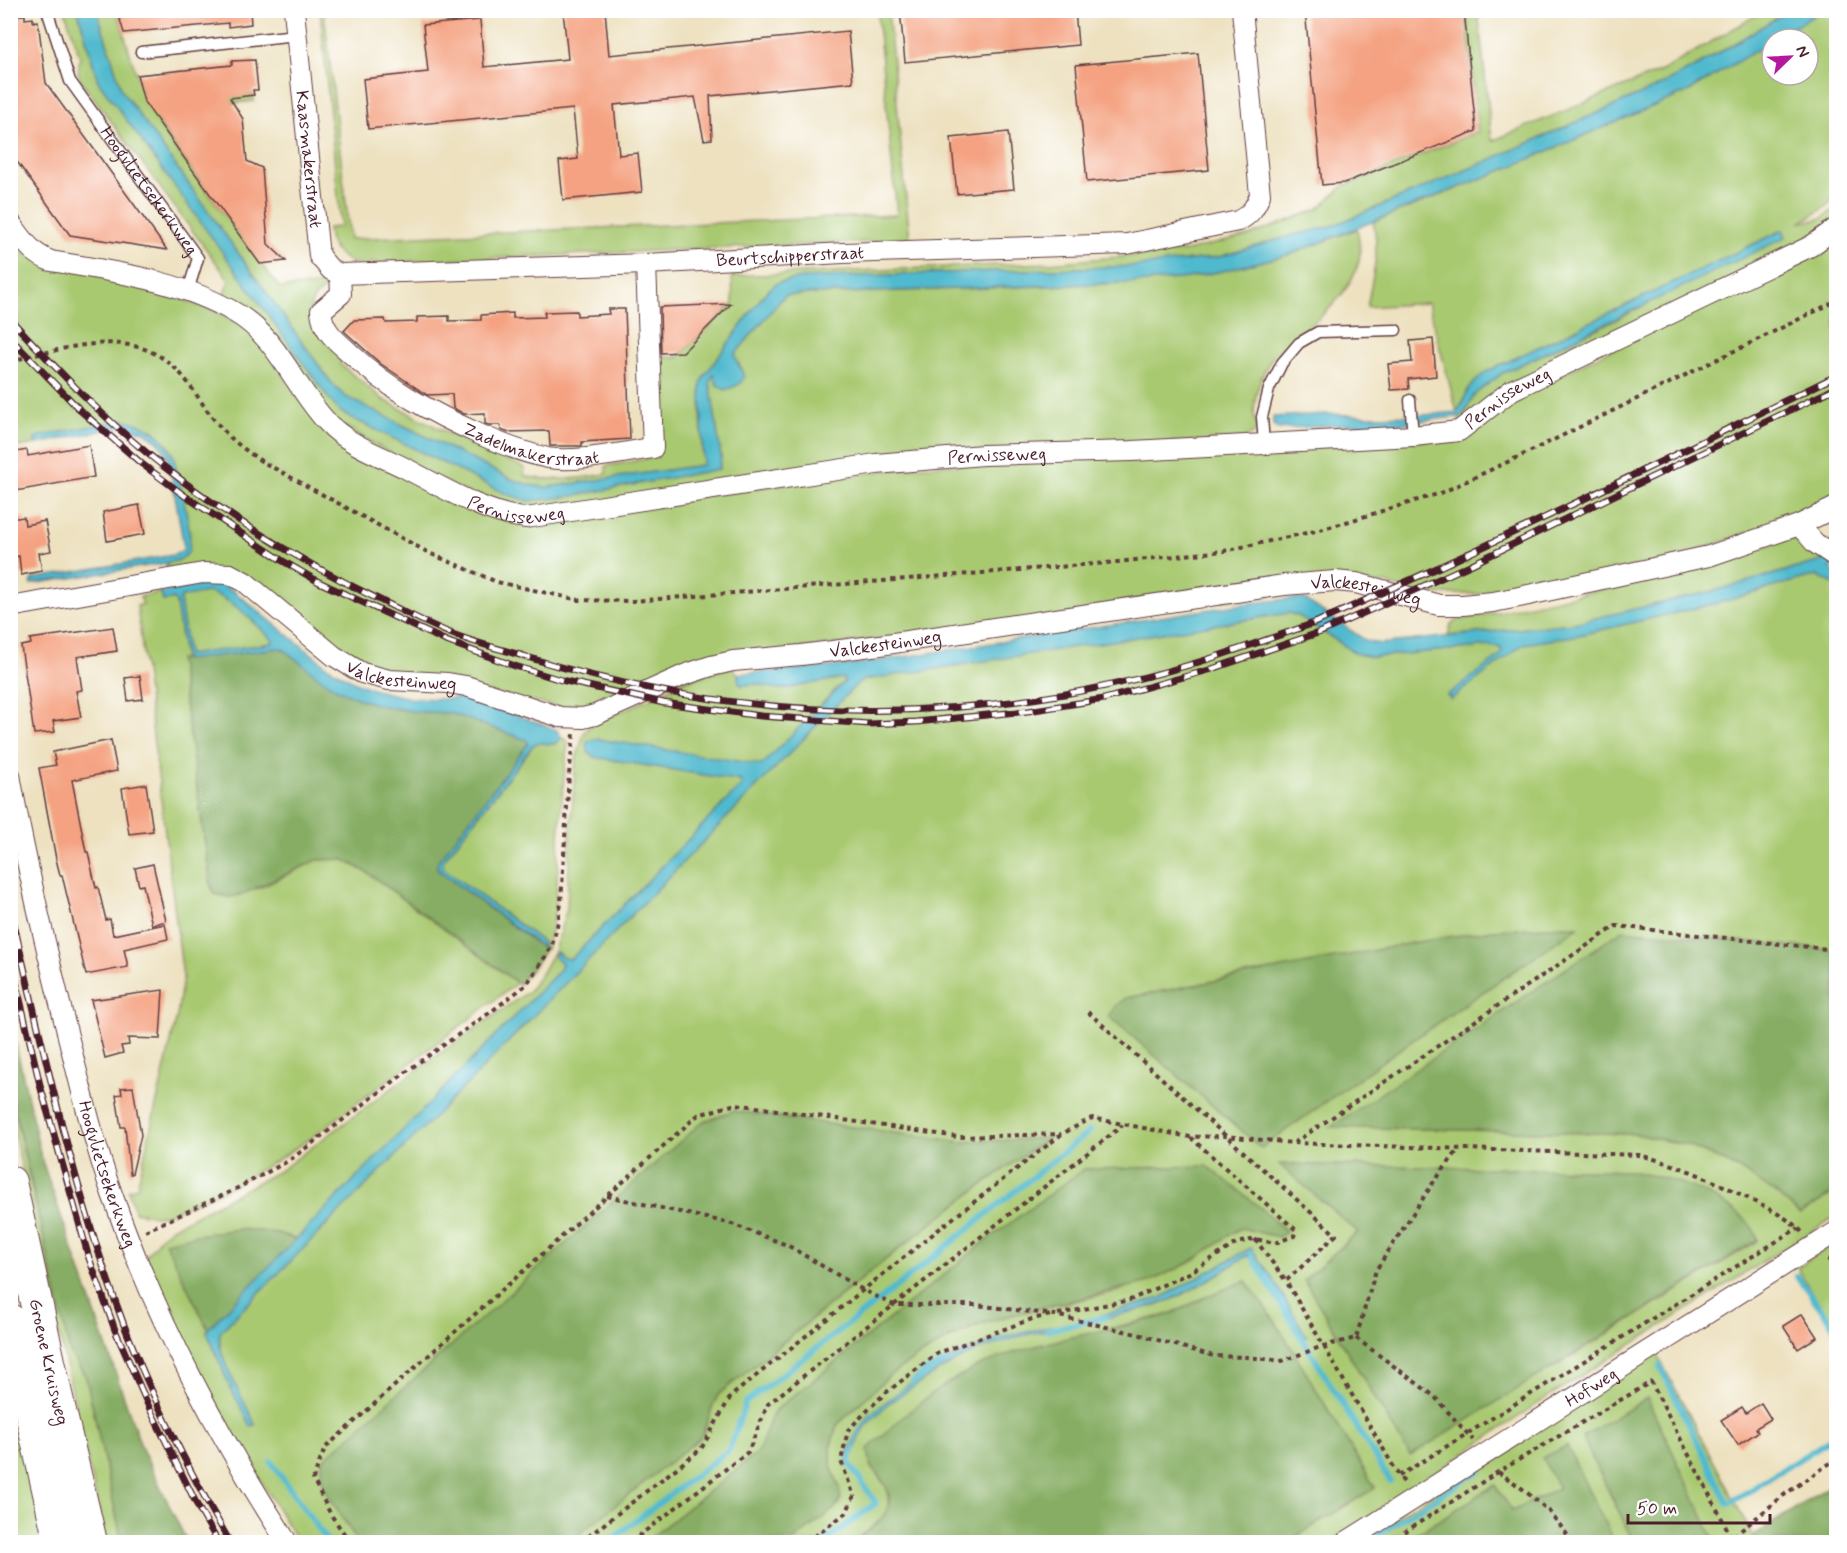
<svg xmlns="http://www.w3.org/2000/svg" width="1847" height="1553" font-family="Mynerve,sans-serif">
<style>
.green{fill:#a9c971;stroke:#7a744e;stroke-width:1.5;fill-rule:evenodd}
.forest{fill:#86ad63;stroke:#686647;stroke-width:1.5}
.water{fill:#50b9ce;stroke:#4d6c7c;stroke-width:1.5;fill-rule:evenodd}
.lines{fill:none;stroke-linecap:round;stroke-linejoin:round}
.stream{stroke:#50b9ce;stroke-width:6}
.building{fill:#f4a281}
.lane-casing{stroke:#623c41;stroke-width:13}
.street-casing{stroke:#623c41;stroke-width:22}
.primary-casing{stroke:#623c41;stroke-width:34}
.path{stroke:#623c41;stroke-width:4;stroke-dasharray:4.5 4.5;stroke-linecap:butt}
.lane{stroke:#fff;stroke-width:10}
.street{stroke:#fff;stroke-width:20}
.primary{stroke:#fff;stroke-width:32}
.rail-casing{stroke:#4a1f2b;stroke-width:7}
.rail{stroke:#fff;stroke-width:4.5;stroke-dasharray:14;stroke-linecap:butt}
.labels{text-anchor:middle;stroke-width:4.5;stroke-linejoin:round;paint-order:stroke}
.street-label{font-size:18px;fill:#4a1f2b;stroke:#fff}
</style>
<rect width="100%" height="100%" fill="#fff"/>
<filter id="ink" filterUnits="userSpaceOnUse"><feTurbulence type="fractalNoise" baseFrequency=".0167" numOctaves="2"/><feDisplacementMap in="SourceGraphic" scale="12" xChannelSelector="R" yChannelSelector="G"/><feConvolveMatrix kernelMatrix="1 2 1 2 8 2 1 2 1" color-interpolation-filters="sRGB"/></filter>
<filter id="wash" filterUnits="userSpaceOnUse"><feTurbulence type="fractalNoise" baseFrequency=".008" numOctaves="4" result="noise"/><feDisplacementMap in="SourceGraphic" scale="24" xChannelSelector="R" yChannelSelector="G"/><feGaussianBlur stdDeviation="1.35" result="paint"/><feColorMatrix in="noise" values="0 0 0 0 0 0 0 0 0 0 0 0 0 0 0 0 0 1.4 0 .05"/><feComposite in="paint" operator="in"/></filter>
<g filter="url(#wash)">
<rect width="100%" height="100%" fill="#ede1c0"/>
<g class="green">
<path d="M65,11H78L98,81L342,413L506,494L528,501L566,497L719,469L721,457L710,382L714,373L742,369L736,360L735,354L785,295L1046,286L1146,282L1188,278L1227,270L1291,254L1357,229C1359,239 1361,251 1359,261C1348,302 1305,329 1275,354C1262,370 1247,409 1258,428L1253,434L1244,439L983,451L520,512L485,501L342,432L223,297L229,280L81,81L78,72L80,57Z"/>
<path d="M97,11H117L146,106L254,95V101L154,111C162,133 180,153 194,173C222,211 250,251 280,288L329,284C324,289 315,295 312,302C301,325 327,342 342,357L340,364L384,400L463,441L525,468L524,476C552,482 578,479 606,474V466L658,457L651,357H678L733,304L732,276L1050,263L1186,251L1251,235L1318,209L1343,186L1478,132L1466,11H1478L1492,141L1664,70L1763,11H1788L1697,66L1653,89L1457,174L1332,226L1287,237L1219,257L1139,266L802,278L777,283L765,293L703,378L701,412L703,465L548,487L534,486L513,480L344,396L330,381L122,91Z"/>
<path d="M320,11H324L350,239L897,215L877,11H888L910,240L355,264C337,256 329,247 328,228L341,227Z"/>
<path d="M1821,11H1836V197L1823,209L1800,223L1823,218L1836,207V224L1460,425L1459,418L1465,413L1475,394L1503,373L1624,316L1783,230L1486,372L1469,388L1462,404L1457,412L1428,303L1367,307C1372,278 1381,252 1373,222L1508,168L1689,91L1772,39V75H1808V39H1772Z"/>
<path d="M10,234L25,254L149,286L221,314L253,332L302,401L505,521L923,466L1429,441L1836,237V499L1804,514L1671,559L1511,594H1422L1383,583L776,651L610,703L577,711L376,669L347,656L258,584L167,571L166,563L180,560L190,536L174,458L170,448L153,430L137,423L125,420L116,421L35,440L36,444L11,448Z"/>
<path d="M1791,538L1829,559L1710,592L1574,623L1448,636L1451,624L1456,621L1701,568Z"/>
<path d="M1818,576L1836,585V950L1827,948L1333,1127L1636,1134L1690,1146L1738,1168L1777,1194L1800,1214L1836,1191V1216L1554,1393L1332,1542H1287L1375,1487L1211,1295L1170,1314L1033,1347L1003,1357L870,1465L887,1488L889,1509L880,1521L854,1542H791L834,1509L839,1487L831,1466V1445L837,1425L890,1375L917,1357L952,1337L981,1324L1011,1315L1119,1291L1241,1228L1279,1237L1286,1232L1261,1208L1084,1169L991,1237L776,1410C766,1423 766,1441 756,1454L645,1542H568L704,1432L715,1400L719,1394L934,1221L1003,1169L1048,1139L962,1142L733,1111L323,1461V1487L358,1542H300L293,1534L239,1445L183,1342L145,1257L158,1241V1239L172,1228L281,1170L422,1066L529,991L541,974L554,951L567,909L570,838L576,760L584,733L590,726L689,680L732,667L738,674L739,683L741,685L758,684L773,688L784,689L842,678L844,681L762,766L597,739L587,741L741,781L742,785L571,959L564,958L557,952L562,963L560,970L296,1240L288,1236L240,1229L221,1232L179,1270L208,1329L207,1332L230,1387L255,1424C246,1406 212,1348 221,1331L469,1082L859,682L864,680L1289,613L1299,616L1329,636L1372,657L1491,646L1501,648L1502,652L1499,657L1448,695L1451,699L1523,644L1579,635L1722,602L1805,578ZM1565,926L1577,927L1397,1051L1261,1148ZM1280,1164L1631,1171L1757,1238V1241L1545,1373L1305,1280L1358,1232ZM1251,1248L1306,1336L1304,1338L1267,1279L1248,1255C1217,1272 1189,1296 1154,1306C1136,1310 1117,1312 1099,1316L1161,1298Z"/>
<path d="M161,592L163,601L173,599L176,602L184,659L179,661L211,886L214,894L260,888L317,860L343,859L368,873L517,983L308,1140L276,1161L224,1190L168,1214L156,1216L135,1212L128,1190L137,1187L177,1016L183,977L137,606L143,604L140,597Z"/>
<path d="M207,592C232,597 253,622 272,639L273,643L188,655L180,600L182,597Z"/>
<path d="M561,738L567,740L568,742C564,774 561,807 559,839C557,876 558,913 546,949L542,946L543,942L444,869L442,862L534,744C544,740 553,748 561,738Z"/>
<path d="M10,1094L70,1353L86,1377L122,1542H106L11,1120Z"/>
<path d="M1836,1242V1334L1797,1267Z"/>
<path d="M1656,1352L1756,1542H1715L1647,1398L1582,1437L1634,1542H1614L1566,1446L1559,1488L1512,1512L1495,1485L1405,1542H1357Z"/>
<path d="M11,1372L47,1542H11Z"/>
</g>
<g class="forest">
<path d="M278,648L283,649L297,660L393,708L412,711L451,713L527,740L528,744L437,868L439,871L541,947L542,946L546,949L534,966L519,984L368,873L343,859L317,860L241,895L229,897L214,894L211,886L179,660Z"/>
<path d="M1565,926L1578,927L1397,1051L1261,1148L1109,1016L1115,1006L1126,998L1417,942L1492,930Z"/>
<path d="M1623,930L1836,950V1191L1800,1214L1777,1194L1738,1168L1690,1146L1636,1134L1331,1127Z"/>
<path d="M11,1023L42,1161L142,1449L187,1542H122L86,1377L70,1353L11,1094Z"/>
<path d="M733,1111L962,1142L1049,1138C933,1216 828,1307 719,1394C709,1408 709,1425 699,1439L569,1542H358L323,1487L322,1461L702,1122Z"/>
<path d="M1279,1164L1631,1171C1646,1175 1662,1177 1677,1182C1700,1189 1754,1214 1757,1240L1410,1456L1304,1280L1358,1232Z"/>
<path d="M1207,1166L1261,1208L1286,1232L1279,1237L1241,1228L1228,1236L1189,1263L1149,1282L1011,1315L981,1324L952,1337L917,1357L890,1375L837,1425L831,1445V1466L839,1487L841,1500L834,1509L791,1542H645L756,1454C766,1441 766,1423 776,1410L991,1237L1084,1169Z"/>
<path d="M240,1229L278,1233L296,1240L208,1329L165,1242L197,1235Z"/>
<path d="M1246,1281L1277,1324L1375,1488L1287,1542H854C873,1527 901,1510 884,1483C874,1468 870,1468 868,1449C901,1418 931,1390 973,1369C1033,1339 1103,1334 1167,1315C1181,1311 1194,1302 1208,1296C1220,1290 1234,1286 1246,1281Z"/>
<path d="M1647,1398L1715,1542H1634L1582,1437Z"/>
<path d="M1567,1446L1614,1542H1404L1495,1485L1512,1511L1559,1488L1542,1458Z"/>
<path d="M1836,1482V1542H1756L1753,1536Z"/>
</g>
<g class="water">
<path d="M78,11H97L122,91L330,381L344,396L513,480L534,486L548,487L703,465L701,385L703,378L765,293L777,283L802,278L1139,266L1219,257L1287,237L1332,226L1457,174L1653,89L1697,66L1788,11H1821L1689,91L1508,168L1291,254L1227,270L1188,278L1146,282L785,295L735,354C736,363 742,369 744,378L738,385L725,390L717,385L714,374L710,382L721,457L719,469L566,497L528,501L506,494L356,420L342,413L332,403L98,81Z"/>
<path d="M1783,230L1786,237L1503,373L1475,394L1462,416L1404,423L1351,424L1278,429L1273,424V417L1327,414L1370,416L1425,415L1457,412L1462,404L1469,388L1486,372Z"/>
<path d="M123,420C147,423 165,436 174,458C177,477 197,540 187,554C182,561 173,561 166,563L31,584L32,579L174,555L182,551L184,547L170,466L167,455L158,441L143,431L124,426L36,444L35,440L36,437Z"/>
<path d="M1829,559L1836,565L1830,568L1836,573V585L1818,576L1805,578L1722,602L1579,635L1524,644L1451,699L1447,695L1499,657L1502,652L1501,648L1491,646L1372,657L1357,654L1299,616L1289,613L864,680L858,683L469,1082L221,1331C211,1350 248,1405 255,1425L251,1426L230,1387L207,1332L208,1329L560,970L562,963L554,956L556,952L564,958L571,959L742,785L741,781L594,757L588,752L587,741L597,739L762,765L844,682V679L842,678L784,689L773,688L758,684L741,685L739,683L738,674L852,665L1244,604L1288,599H1304L1365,640L1379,644L1574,623L1710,592Z"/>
<path d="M211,583L222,585L233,591L328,667L357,683L375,690L410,698L446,699L466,697L557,730L561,738L555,744L537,743L534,744L442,862L444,869L544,943L542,947L439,871L437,866L438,861L528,744L527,740L451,713L412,711L379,705L359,699L335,688L320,678L283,649L278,648L185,660L176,602L173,599L163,601L161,592ZM207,592C232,597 253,622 272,639L273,643L188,655L180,600L182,597Z"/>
<path d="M1251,1248L1272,1277L1307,1337L1304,1339L1267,1279L1248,1255L1215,1276L1173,1299L1155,1305L1100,1320L1099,1316L1161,1298Z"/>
<path d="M1053,1326L1057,1328L1017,1337L976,1351L943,1368L890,1402L865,1426L858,1440L854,1454H847L857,1432L870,1414L919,1377L950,1359L999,1338Z"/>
</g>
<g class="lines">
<g class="stream">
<path d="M1252,1257L1390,1481"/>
<path d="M1797,1276L1836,1329"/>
<path d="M1048,1330L1106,1317"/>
<path d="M1660,1366L1728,1504L1836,1436"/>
<path d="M913,1382L926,1371L945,1363"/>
<path d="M271,1462L328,1542"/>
<path d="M608,1542L729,1450L746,1402L881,1299L1090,1131"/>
<path d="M824,1542L876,1503L848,1462L853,1449"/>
<path d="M1366,1542L1480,1470"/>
</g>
</g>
<g id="blocks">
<g class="building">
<path d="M117,10H250L251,24L228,27V23L124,33Z"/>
<path d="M563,10H605L609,55L848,31L853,82L710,96L712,139L704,140L695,97L614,105L619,155L638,153L642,192L563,200L559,161L578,159L573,109L368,129L363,79L428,72L423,25L480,20L484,67L568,59Z"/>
<path d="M900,10H1075L1078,45L905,62Z"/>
<path d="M1305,10H1464L1476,131L1344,183L1322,185Z"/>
<path d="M10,15H25V19L33,18V22L38,21L46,83L167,250L70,235L10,152Z"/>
<path d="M1198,53L1209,170L1087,182L1076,65Z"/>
<path d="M255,60L258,90H253L254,95L230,98L243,119L247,161L262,168L268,244L286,261L260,264L144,102L137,75L232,65V61Z"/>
<path d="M1008,132L1014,189L957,194L951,138Z"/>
<path d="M731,304L683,352L661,353L660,307Z"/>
<path d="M608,309H625L630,439L582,442V446H550L549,431L506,432L501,430L500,425H489L485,424V413L464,414L453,408L452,394L427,395L381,364L344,331L354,320L385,319L386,323L417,322V317L449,316V321L481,320V315L513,313V318L545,317L544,312L577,311V316L609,314Z"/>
<path d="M1433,339L1436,376L1408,379L1409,389L1391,390L1388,364L1412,362L1410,341Z"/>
<path d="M89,445L94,477L16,491L10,453L27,450L28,456Z"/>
<path d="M139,505L145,534L107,541L103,512Z"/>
<path d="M24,517L25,525L45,521L51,551L39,553L42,571L21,575L19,556L15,557L10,531V519Z"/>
<path d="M113,627L117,651L77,657L82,690L76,691L81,717L53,721L55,732L34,734L21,646L31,644L30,639Z"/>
<path d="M140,676L143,699L128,701L125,678Z"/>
<path d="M111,740L117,771L72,780L86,852H88L96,888L98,887L106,920L110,919L113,935L165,924L168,939L124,949L128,967L86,975L62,875H60L56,859L39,768L56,765L53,752Z"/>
<path d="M146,784L153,831L129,834L122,788Z"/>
<path d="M153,864L166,921L152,925L143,885L139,886L135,868Z"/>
<path d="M163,990L160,1039L128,1038L129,1045L121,1046L123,1053L105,1058L91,1000Z"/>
<path d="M133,1087L141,1135L132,1174H130L125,1127H121L116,1095L122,1094L121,1088Z"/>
<path d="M1802,1314L1817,1337L1798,1349L1783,1326Z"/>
<path d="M1761,1403L1771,1419L1756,1428L1758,1432L1738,1445L1721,1420L1742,1407L1746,1413Z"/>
</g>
</g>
</g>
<g filter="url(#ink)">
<use href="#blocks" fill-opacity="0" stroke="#623c41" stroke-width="1.5"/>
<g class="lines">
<defs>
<g id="lane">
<path id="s1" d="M47,10L70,81L198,258L188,291"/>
<path d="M141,52L296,35"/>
<path d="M1410,400L1413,436"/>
<path d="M1264,444L1262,417L1269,389L1282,363L1299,343L1318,332L1396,330"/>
</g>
<g id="street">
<path id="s2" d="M294,10L319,256L331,270L340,274L646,264L843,253L1127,244L1238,221C1250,215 1255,208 1260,195L1242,10"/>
<path id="s3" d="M10,222C23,239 31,254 51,261C114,272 179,280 234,312C278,337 294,387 327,422C347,444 379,455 405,468C440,486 487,515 526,518L876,464L983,455L1132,451L1413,436L1459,431L1512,390L1811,246L1836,228"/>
<path id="s4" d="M340,274L341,294L321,311C323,332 337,341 351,354C389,389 432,413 479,434C501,444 524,453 548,458C575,463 624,452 653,448L646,264"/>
<path d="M1799,525L1815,543L1836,557"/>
<path id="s5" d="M10,607L203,573L230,574L245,582L334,656L362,673L389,680L448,683L466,686L560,717L583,718L595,715L684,675L711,666L733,661L801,655L880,645L1284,585L1335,581L1356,583L1439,605H1463L1493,602L1519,597L1709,556L1799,525L1836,507"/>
<path id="s6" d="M10,775C25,860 45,944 66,1028C80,1084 93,1140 112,1194C155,1317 217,1434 287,1542"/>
<path id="s7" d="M1346,1542L1836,1232"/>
</g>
<g id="primary">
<path id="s8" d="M10,1182L56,1394L91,1542"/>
<path d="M10,1320L60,1542"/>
</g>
</defs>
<use href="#lane" class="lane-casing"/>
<use href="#street" class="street-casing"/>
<use href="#primary" class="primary-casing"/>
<g class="path">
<path d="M10,361C66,349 133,323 179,372C193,387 203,407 217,423C230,439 245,450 261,461L429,553L497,582L579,600L633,601L1107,563L1224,551L1320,530L1441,493L1531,451L1836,301"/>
<path d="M1088,1012L1336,1235L1286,1281L1399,1476L1406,1485"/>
<path d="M1294,1143L1616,926L1836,950"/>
<path d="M607,1196L729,1223L787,1245L863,1290L894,1305H976L1055,1315L1141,1335L1213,1356L1247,1357L1282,1361L1323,1346L1356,1338L1376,1270L1433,1183L1459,1149"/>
<path d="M145,1231L232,1191L290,1160L418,1063L492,1011L526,985L545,957L552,945L557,927L561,903L569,774L574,734"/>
<path d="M1255,1239L1286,1281"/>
<path d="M1828,1259L1836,1268"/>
<path d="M1058,1314L1130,1300L1189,1273L1237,1243L1255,1239L1275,1243L1294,1236L1296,1230L1190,1137"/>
<path d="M1356,1338L1434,1396L1473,1440"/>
<path d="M1498,1472L1519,1486L1548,1510L1573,1542"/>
<path d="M1399,1476L1798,1228"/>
<path d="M350,1542L331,1515L313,1479L325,1448L698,1115L736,1104L958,1137L1061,1134"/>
<path d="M581,1542L701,1449L731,1396L948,1222L1062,1134L1092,1118L1190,1137L1225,1136L1293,1143L1639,1155C1680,1165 1718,1182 1755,1202C1771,1210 1790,1219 1802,1232"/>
<path d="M631,1542L748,1452L768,1404L1123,1125"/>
<path d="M807,1542L846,1513L854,1496L841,1461L848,1430L883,1395L938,1353L1032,1319L1051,1315"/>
<path d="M1389,1542L1498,1472L1651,1382L1734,1542"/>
<path d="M1727,1542L1784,1495L1836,1459"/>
</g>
<use href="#lane" class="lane"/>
<use href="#street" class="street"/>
<use href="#primary" class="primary"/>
<defs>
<g id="rail">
<path d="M10,319C54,366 98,413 147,453C220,513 301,562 386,603C407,613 428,624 450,633C474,643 501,649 527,657C750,727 989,729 1212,658C1247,646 1282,635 1317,622C1338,613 1360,603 1381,593C1424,574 1467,555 1510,534C1619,483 1727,429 1836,376"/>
<path d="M10,338L81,411L142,464L185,496L283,561L319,582L446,641L515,666L561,680L664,703L761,716L869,724L916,722L1028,711L1104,699L1209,670L1321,632L1470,565L1836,388"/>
<path d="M10,907C43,1048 73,1190 124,1325C153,1400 190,1473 230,1542"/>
<path d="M10,956L40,1085L89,1258L115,1330L148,1405L199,1509L218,1542"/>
</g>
</defs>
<use href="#rail" class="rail-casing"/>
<use href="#rail" class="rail"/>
</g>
</g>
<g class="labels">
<g class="street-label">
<text dy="6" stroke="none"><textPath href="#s2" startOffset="150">Kaasmakerstraat</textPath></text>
<text dy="6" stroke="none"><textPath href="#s1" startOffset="210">Hoogvlietsekerkweg</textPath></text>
<text dy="6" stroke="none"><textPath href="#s2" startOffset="726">Beurtschipperstraat</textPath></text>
<text dy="6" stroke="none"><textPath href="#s3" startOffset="1614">Pernisseweg</textPath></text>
<text dy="6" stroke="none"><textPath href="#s4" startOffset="306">Zadelmakerstraat</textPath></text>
<text dy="6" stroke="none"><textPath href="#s3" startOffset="1092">Pernisseweg</textPath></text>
<text dy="6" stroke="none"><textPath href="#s3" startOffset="606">Pernisseweg</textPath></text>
<text dy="6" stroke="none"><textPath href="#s5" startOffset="1416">Valckesteinweg</textPath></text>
<text dy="6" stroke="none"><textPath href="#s5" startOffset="930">Valckesteinweg</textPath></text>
<text dy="6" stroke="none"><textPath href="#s5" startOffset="428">Valckesteinweg</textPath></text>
<text dy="6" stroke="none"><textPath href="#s6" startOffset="411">Hoogvlietsekerkweg</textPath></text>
<text dy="6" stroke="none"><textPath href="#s8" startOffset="184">Groene Kruisweg</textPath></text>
<text dy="6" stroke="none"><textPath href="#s7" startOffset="290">Hofweg</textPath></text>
</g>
</g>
<rect width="1847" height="1553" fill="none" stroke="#fff" stroke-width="36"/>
<g transform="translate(1790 57) rotate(66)"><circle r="28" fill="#ffffff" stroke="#b7a5aa" stroke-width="1.5"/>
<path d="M0-4.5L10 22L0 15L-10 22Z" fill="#b5179e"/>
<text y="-9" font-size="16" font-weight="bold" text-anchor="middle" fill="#4a1f2b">N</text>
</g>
<path d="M1628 1514v9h142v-9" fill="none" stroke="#4a1f2b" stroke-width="3"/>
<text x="1637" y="1514" font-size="18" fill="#4a1f2b" stroke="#ffffff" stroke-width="4.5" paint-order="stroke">50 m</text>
</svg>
